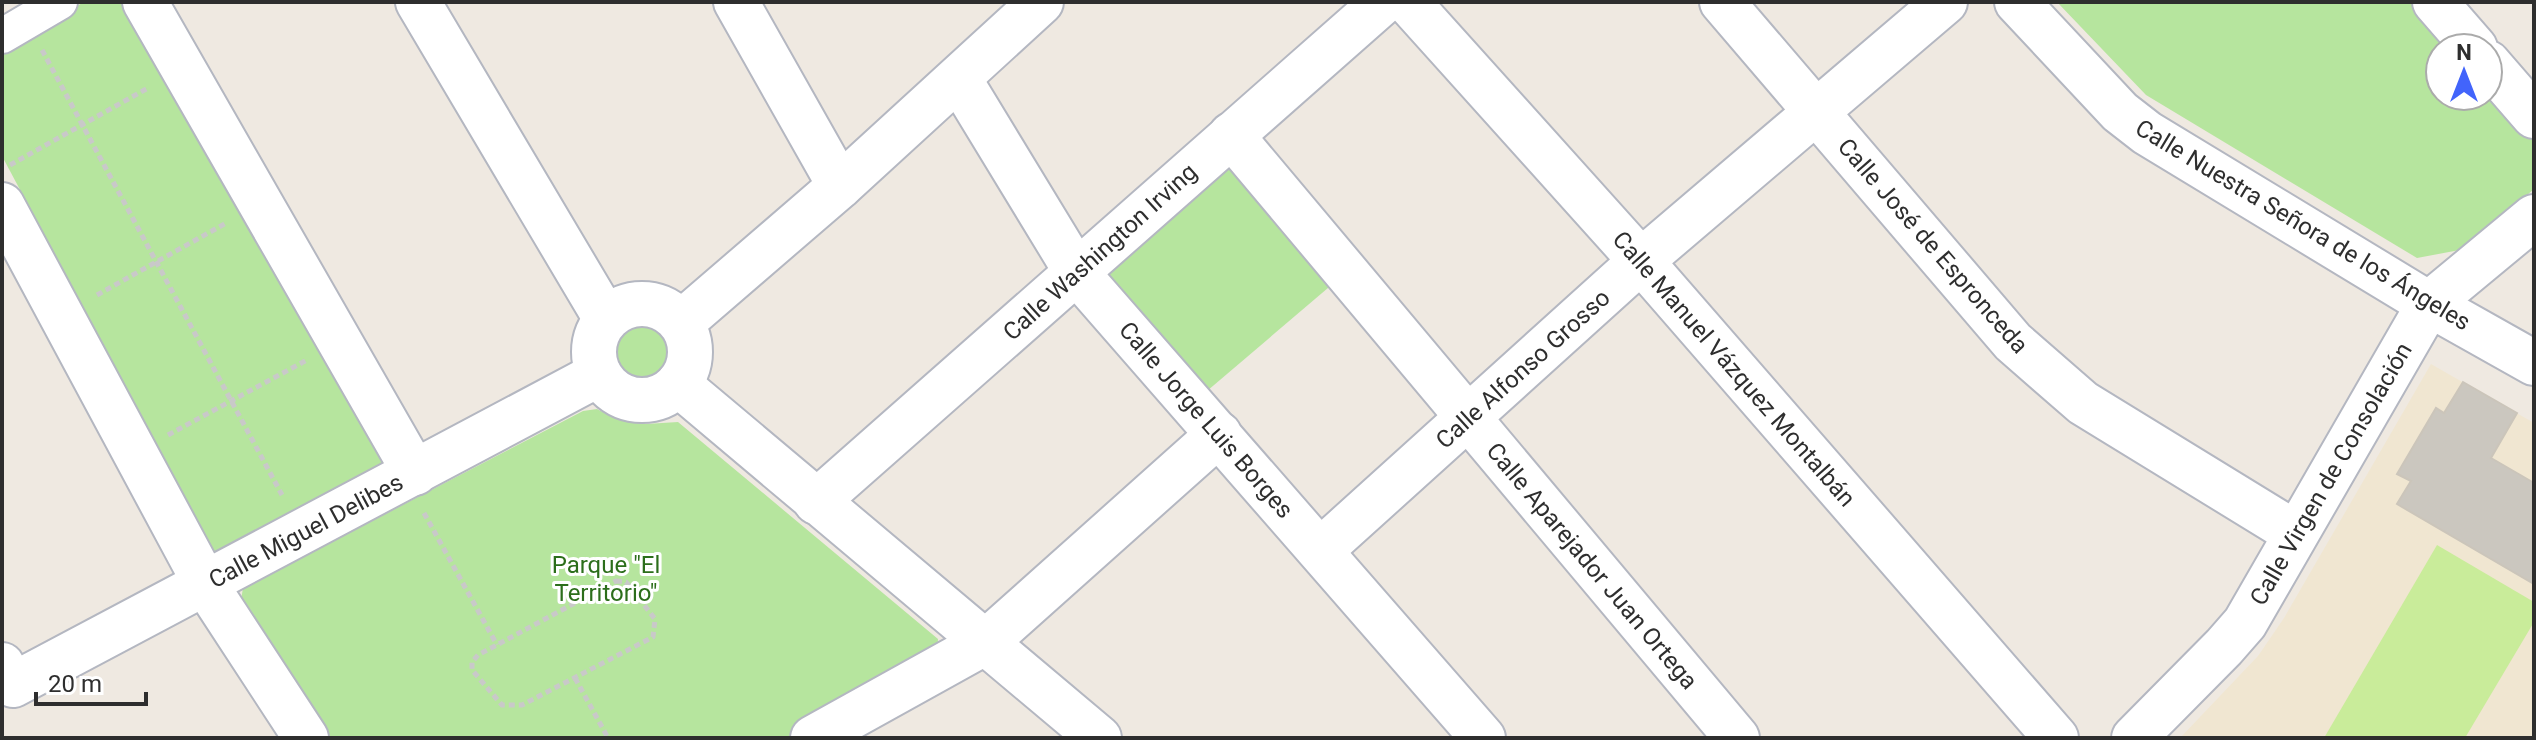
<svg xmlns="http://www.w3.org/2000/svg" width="2536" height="740" font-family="Roboto,sans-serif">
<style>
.education{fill:#f0e6d1}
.green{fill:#b6e59e}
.pitch{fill:#c9ec9a}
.building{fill:#cbc7bf;stroke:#cbc5ba;stroke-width:2}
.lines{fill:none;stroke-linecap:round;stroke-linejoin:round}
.pedestrian-casing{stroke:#b4b7c1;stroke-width:38}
.minor-casing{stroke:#b4b7c1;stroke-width:48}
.path{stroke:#c9c9c9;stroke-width:5;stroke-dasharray:6 4;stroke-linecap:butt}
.pedestrian{stroke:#fff;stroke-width:34}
.minor{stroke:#fff;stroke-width:44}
.labels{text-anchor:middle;stroke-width:6;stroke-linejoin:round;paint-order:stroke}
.street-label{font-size:24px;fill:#2e2e2e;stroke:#fff}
.park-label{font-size:24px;fill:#2c6e1b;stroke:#fff}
</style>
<rect width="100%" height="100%" fill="#efe9e1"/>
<path class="education" d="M2431,364L2534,423V738H2180L2258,656L2284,618Z"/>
<g class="green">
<path d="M84,2H127L392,464L216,557L2,156V49Z"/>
<path d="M2057,2H2411L2452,48H2440V96H2488V89L2534,140V189L2465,249L2417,258L2146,95Z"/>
<path d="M1229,159L1335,282L1207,391L1099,271Z"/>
<circle cx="642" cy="352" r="29"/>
<path d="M597,409L610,416L646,424L678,422L938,639L937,657L788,738H325L240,606L243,588L583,411Z"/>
</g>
<path class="pitch" d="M2437,545L2534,602V622L2465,738H2324Z"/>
<path class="building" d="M2463,382L2517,413L2491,458L2534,483V584L2397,504L2411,481L2397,474L2436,408L2444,413Z"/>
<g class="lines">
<defs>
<path id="pedestrian" d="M2,36L60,2"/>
<g id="minor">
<path d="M145,2L415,473"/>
<path d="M418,2L606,319"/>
<path d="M736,2L840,186"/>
<path d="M1408,2L1641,261L2056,738"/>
<path d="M1722,2L2013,342L2083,403L2295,533"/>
<path d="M2017,2L2120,112L2147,133L2429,304L2534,363"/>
<path d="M2435,2L2475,48"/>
<path d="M2488,63L2534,116"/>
<path d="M959,79L1077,273L1483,738"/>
<path d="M1231,135L1737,738"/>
<path d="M2,205L206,585L306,738"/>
<circle cx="642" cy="352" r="48"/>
<path d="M681,323L840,186L1041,2"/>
<path d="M678,384L1099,738"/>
<path d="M816,502L1383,2"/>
<path d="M1321,550L1641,261L1945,2"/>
<path d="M2,665L13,685L599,374"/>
<path d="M813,738L986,642L1219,434"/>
<path d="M2134,738L2224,647L2245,623L2429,304L2534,217"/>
</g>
</defs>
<use href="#pedestrian" class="pedestrian-casing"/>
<use href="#minor" class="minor-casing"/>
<g class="path">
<path d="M42,50L282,495"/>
<path d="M10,165L148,88"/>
<path d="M97,295L228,222"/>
<path d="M168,435L307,360"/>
<path d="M424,513L497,645"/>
<path d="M616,581L626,582L655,619L653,637L522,705H502L472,670V662L478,655Z"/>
<path d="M575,678L608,738"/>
</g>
<use href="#pedestrian" class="pedestrian"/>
<use href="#minor" class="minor"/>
</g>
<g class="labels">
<g class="street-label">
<text transform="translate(2303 225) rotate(31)" y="8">Calle Nuestra Señora de los Ángeles</text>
<text transform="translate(1933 246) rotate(49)" y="8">Calle José de Espronceda</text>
<text transform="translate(1100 252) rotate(-42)" y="8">Calle Washington Irving</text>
<text transform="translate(1523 369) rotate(-42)" y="8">Calle Alfonso Grosso</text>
<text transform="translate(1734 369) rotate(49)" y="8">Calle Manuel Vázquez Montalbán</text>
<text transform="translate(1206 420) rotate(49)" y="8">Calle Jorge Luis Borges</text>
<text transform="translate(2331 474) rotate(-60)" y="8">Calle Virgen de Consolación</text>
<text transform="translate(306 531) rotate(-28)" y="8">Calle Miguel Delibes</text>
<text transform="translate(1592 566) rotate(50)" y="8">Calle Aparejador Juan Ortega</text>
</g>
<g class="park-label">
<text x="606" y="573">Parque "El<tspan x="606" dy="28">Territorio"</tspan></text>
</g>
</g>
<rect width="2536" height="740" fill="none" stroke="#2e2e2e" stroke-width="8"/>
<g transform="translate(2464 72)"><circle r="38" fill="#ffffff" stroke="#ababab" stroke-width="2"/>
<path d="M0-6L14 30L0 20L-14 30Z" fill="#4264fb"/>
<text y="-12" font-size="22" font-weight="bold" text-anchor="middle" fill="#2e2e2e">N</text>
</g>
<path d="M36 692v12h110v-12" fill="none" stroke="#2e2e2e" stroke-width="4"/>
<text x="48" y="692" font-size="24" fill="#2e2e2e" stroke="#ffffff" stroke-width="6" paint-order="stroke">20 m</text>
</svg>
